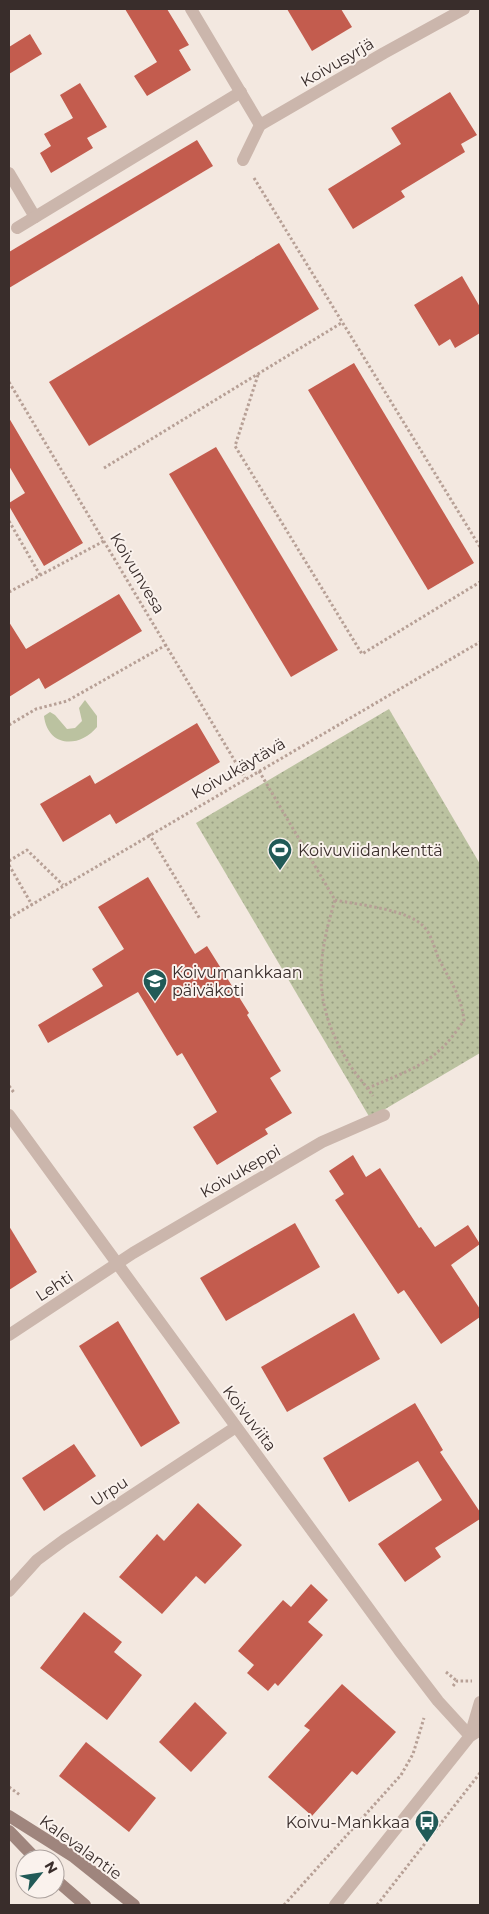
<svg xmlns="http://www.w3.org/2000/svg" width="489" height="1914" font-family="Montserrat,sans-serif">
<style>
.grass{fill:#bbc2a0}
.park{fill:url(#park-dots)}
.building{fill:#c35c4e}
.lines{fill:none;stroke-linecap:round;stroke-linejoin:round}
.path{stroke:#b7a096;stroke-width:3;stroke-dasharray:2.5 2.5;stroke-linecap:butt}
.minor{stroke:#cbb6ac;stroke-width:12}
.tertiary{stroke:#cbb6ac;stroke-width:12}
.secondary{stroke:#9f857d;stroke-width:12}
.labels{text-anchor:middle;stroke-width:4;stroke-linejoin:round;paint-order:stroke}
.street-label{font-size:16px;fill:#392d2b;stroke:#faf2ed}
.poi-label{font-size:16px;fill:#392d2b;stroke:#faf2ed;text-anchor:start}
</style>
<defs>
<pattern id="park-dots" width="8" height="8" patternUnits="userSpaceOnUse" patternTransform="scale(1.25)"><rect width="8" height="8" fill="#bbc2a0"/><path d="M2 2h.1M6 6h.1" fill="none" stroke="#999e83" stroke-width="1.8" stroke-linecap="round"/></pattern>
</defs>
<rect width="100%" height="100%" fill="#f3e8e0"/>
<path class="grass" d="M85,700L97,716V727C80,748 48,748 44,716L50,712L55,715L67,729L75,728L82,721L79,708Z"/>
<path class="park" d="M389,709L480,864V1053L370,1118L196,823Z"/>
<g class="building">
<path d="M125,9H167L189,45L179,50L191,70L147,96L134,76L157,62Z"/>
<path d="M287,9H341L352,27L312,51Z"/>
<path d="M30,34L42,54L9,74V47Z"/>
<path d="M80,83L107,127L87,138L93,148L51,173L40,153L51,146L44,134L73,118L60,95Z"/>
<path d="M450,92L477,135L461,144L465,152L401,191L405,197L353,229L328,189L401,144L391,128Z"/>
<path d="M197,140L213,166L9,288V252Z"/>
<path d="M279,243L319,309L89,446L49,382Z"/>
<path d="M462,276L480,307V333L455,348L450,339L439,346L414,305Z"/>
<path d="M354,363L474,563L428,590L308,390Z"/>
<path d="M9,418L83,543L44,566L9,506V503L25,493L9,466Z"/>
<path d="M216,447L338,650L291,677L169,474Z"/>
<path d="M119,594L142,631L45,689L39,678L9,697V622L26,649Z"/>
<path d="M197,723L220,762L116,824L110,814L63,842L40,804L90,775L95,784Z"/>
<path d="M148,877L195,954L207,946L249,1013L247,1015L281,1071L270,1078L292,1113L265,1129L268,1134L217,1165L193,1127L217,1112L182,1053L177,1056L138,992L48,1043L38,1025L103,986L92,969L124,949L98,907Z"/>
<path d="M353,1155L366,1177L380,1168L419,1228L421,1227L435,1247L468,1225L480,1244L451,1265L480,1309V1317L441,1344L404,1290L398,1294L335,1200L344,1194L329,1171Z"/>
<path d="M295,1223L320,1267L226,1321L200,1278Z"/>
<path d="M9,1226L37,1272L9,1290Z"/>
<path d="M354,1313L380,1359L287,1412L261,1367Z"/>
<path d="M118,1321L180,1423L141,1447L79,1346Z"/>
<path d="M415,1403L443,1450L440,1452L480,1512V1519L435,1548L441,1557L405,1582L378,1544L442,1500L418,1461L349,1502L323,1458Z"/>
<path d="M74,1444L96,1476L44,1511L22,1478Z"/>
<path d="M198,1503L242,1545L205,1584L196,1576L162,1614L119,1577L157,1534L164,1541Z"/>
<path d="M311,1584L328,1600L308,1622L323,1635L278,1686L275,1683L268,1691L247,1673L254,1665L238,1651L283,1600L291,1607Z"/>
<path d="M84,1612L122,1642L114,1652L142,1675L107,1720L40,1668Z"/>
<path d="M342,1684L396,1732L357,1775L352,1771L312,1816L268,1777L310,1730L304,1726Z"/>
<path d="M195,1702L227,1733L191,1772L159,1742Z"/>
<path d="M86,1742L156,1798L129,1832L59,1776Z"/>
</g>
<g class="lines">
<g class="path">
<path d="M254,178L480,547"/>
<path d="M258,375L235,446L362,654L480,582"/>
<path d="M9,382L245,778"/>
<path d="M104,468L343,322"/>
<path d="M9,521L40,575"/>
<path d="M9,592L104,541"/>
<path d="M9,725L36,709L67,701L166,645"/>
<path d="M259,771L335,900C316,963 313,1004 348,1062C355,1074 365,1084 373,1096"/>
<path d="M149,834L200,919"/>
<path d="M9,861L27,850L63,885"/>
<path d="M9,865L32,905"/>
<path d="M335,900C358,905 410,909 425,928C433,937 435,953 441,963C452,984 461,996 464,1020C437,1063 412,1069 368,1088"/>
<path d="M9,918L480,642"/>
<path d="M9,1086L15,1094"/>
<path d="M446,1672L457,1681"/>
<path d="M453,1686L457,1681H472"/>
<path d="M9,1787L20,1795"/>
<path d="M284,1905L401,1775L413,1754L424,1718"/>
<path d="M377,1905L480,1773"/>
</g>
<g class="minor">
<path d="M191,9L260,125"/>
<path d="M243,160L260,125L384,53L464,9"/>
<path d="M9,173L35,217"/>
<path d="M17,228L241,92"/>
<path d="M9,1115L399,1650L438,1701L470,1736"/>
<path d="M9,1335L133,1253L322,1142L384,1115"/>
<path d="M9,1591L37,1560L64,1540L236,1427"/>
</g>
<g class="tertiary">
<path d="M470,1736L480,1702"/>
<path d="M335,1905L470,1736L480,1730"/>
</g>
<g class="secondary">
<path d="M9,1816L74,1857L134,1905"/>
<path d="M9,1831L36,1859"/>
<path d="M55,1879L85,1905"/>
</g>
</g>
<defs>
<symbol id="stadium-pin" viewBox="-11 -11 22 30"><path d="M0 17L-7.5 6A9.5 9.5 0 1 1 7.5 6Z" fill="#215a57" stroke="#faf2ed"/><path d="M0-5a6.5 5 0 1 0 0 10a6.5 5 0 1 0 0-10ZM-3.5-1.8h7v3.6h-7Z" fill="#fff"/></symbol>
<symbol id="school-pin" viewBox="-11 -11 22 30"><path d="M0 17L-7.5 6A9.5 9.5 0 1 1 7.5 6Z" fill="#215a57" stroke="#faf2ed"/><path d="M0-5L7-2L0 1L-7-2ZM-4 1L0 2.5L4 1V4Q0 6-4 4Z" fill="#fff"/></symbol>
<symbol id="bus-pin" viewBox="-11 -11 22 30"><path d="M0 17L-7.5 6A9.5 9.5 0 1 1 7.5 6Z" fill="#215a57" stroke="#faf2ed"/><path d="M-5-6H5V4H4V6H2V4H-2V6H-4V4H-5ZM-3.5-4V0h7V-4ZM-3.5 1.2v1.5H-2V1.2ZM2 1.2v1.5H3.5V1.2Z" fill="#fff"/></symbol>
</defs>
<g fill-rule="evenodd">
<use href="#stadium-pin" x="266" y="836" width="28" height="38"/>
<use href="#school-pin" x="141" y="967" width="28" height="38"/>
<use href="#bus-pin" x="413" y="1808" width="28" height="38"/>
</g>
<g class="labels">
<g class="street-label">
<text transform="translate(337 62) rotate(-30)" y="6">Koivusyrjä</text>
<text transform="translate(138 573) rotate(59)" y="6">Koivunvesa</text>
<text transform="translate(238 768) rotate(-30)" y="6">Koivukäytävä</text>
<text transform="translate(240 1171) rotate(-30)" y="6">Koivukeppi</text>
<text transform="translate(54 1286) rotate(-33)" y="6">Lehti</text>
<text transform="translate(250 1418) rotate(53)" y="6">Koivuviita</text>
<text transform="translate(109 1491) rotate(-33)" y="6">Urpu</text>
<text transform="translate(81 1847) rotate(36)" y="6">Kalevalantie</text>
</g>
<g class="poi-label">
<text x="298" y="856">Koivuviidankenttä</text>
<text x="172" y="978">Koivumankkaan<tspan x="172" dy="18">päiväkoti</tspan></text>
<text x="410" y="1828" text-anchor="end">Koivu-Mankkaa</text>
</g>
</g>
<rect width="489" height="1914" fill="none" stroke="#392d2b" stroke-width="20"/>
<g transform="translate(40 1874) rotate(60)"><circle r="24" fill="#faf2ed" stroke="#ada39f"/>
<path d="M0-4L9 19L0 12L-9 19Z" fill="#215a57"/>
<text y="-8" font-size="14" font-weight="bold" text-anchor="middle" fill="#392d2b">N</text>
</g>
</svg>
